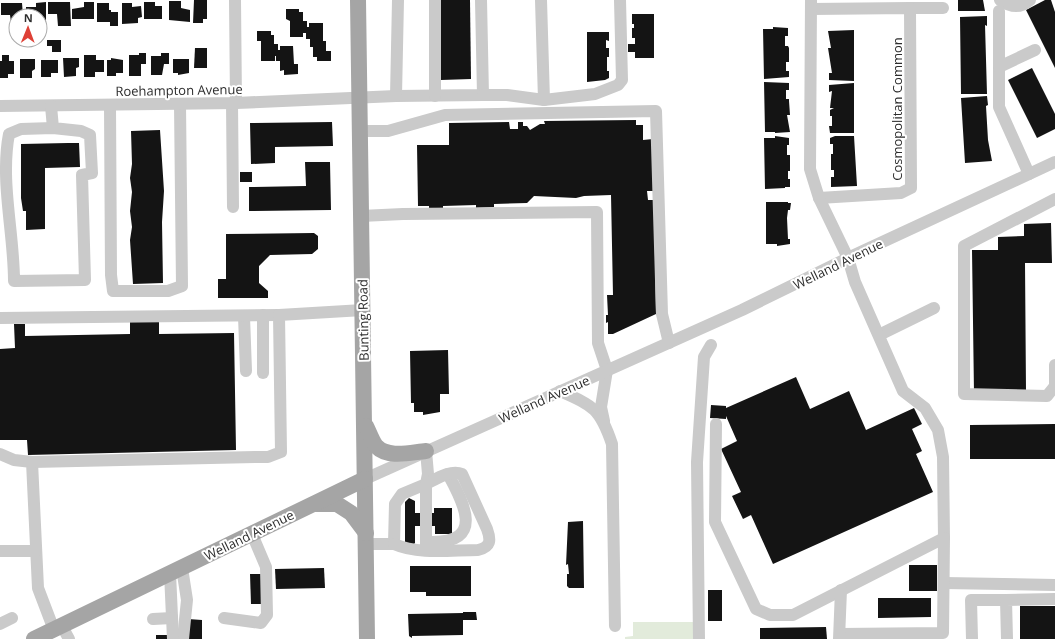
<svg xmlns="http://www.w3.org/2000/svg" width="1055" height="639" font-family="'Open Sans',sans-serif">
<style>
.green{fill:#e2ebdb}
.building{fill:#141414}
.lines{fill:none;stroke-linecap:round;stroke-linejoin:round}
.minor{stroke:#cacaca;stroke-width:12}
.major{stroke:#a5a5a5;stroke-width:16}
.labels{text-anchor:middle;stroke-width:4;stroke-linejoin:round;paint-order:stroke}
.street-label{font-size:13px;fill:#2d2d2d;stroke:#fff}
</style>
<rect width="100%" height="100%" fill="#fff"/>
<path class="green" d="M633,622H693V639H625V637L633,636Z"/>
<g class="building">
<path d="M194,0H207V19H203V23H193Z"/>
<path d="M439,0H470L471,79L441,80Z"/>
<path d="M958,0H983L985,11H958Z"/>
<path d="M1045,0H1051L1055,12V68L1026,10Z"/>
<path d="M169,1H181V8L190,10V22L169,20Z"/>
<path d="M46,2V25H40V16H26V7H36V3Z"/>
<path d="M48,2H70L71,26H58L57,14H48Z"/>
<path d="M84,2H94V19H72V9L84,7Z"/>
<path d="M144,2H155V6H162V19H144Z"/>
<path d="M1,3H22L23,16H16V22H11L10,15H1Z"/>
<path d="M97,3H109V10H111V12H118V26H110V22H97Z"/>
<path d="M122,3H132V7L141,6L142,17L138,18V23L122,24Z"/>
<path d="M286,9H299V12H303V21H307V27H309V23H323V41H326V51H331V61H317V57H313V47H310V39H306V33H303V37H290V21L286,19Z"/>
<path d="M632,14H654V58H635V52H628V44H635V38H632V28H634V24H632Z"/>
<path d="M987,16V26L985,25L987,94H961L960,17Z"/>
<path d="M773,27L788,28V36H785V46H788L789,48V62H786V71H789V77L764,79L763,29H773Z"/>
<path d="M854,30V81L829,80V73H832L828,48H831L828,31Z"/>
<path d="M257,31H271V35H274V44H278V50H280V46H293L294,64H298V74L284,75V70L280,71V61H276V56H275V61H261V41H257Z"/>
<path d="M587,32H609V41L606,40V48H609V57H607V71H609V78L605,80L587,82Z"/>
<path d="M47,40H61V52H52V46H47Z"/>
<path d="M195,48H207V68H194Z"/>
<path d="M139,53H146V64H141V76H129V55H139Z"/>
<path d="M161,53H169V64H164L162,75H151V56H161Z"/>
<path d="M2,55H9V61H14V74H8V78H0V61H2Z"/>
<path d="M84,55H96V60H104V72H95V77H84Z"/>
<path d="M63,58H79V67L76,68V76L64,77Z"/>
<path d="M111,58L123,60V73H116V76H107V60H111Z"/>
<path d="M20,59H35V69L32,71V78H20Z"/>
<path d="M173,59H189V73L178,75V73H173Z"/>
<path d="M41,60H58V73H51V77H41Z"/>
<path d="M1032,68L1055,114V129L1037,138L1008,80Z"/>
<path d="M764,82L789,83V90H786V99H789V101L790,115H787L790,132L775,133V132H765Z"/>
<path d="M854,83V133H830L829,126H832V116H830V110L834,108H830L832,91L829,92V85Z"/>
<path d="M987,96L988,105L986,106L988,140L992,161L965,163L961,98Z"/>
<path d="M636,120V125H643V140L653,139L654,191H647L648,200H654L656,314L613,334H608V322L606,323V315H608L607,295H613L611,195L584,196L576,198L534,196L527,203L494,204V207L476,208V205L443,206V209H429V206H418L417,145H449V123L509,122L510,129H518V122H523V126H527L530,130L540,124H545L544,121Z"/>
<path d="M332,122L333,146L275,147V163L251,164L250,123Z"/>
<path d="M160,130L164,191L162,222L163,283L133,284L130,240L132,227L130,211L132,192L130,178L132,164L131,131Z"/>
<path d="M775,136L789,138V145H787V155H790V171H788V179H790V187H785V188L765,189L764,138H775Z"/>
<path d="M835,136H854L857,186L831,187V177H834V170H831V154H833V144H830V138Z"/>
<path d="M68,143H79L80,167L45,168V229L26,230V211H23L21,198V144Z"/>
<path d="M305,162H330L331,210L249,211V187L306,186Z"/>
<rect x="240" y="172" width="12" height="10"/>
<path d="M766,202H788V203H791L790,210H788L787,218L788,239H790V244L777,246V244H766Z"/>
<path d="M1051,223L1052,263H1025L1026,392L974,393L972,250H998V237L1024,236V224Z"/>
<path d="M314,233L318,236V249L312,254L270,255L259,266V283L268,291V298H218V279H226V234Z"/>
<path d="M130,322H159V334L234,333L236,450L28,455L27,440H0V349L15,348L14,324H25V336L130,334Z"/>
<path d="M448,350L449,394H440V412L423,415V412H414V403H411L410,351Z"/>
<path d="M796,377L810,409L849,391L866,430L914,408L922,424L912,429L922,451L916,454L933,492L773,564L751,515L743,519L732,496L741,492L721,449L737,441L726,416V419L710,418L711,405L726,406V408Z"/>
<path d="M1055,424V459H970V425Z"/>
<path d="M409,498L415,501V513H434V508H452V534H435V526H415V543L412,546L405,542V502Z"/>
<path d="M583,521L584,588H569L567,586V574H569L568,564L566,565L568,522Z"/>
<rect x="909" y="565" width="28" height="26"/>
<path d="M410,566H471V596H426V592H410Z"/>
<path d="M324,568L325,588L276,589L275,569Z"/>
<path d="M250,574H264L265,604H251Z"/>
<rect x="708" y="590" width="14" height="31"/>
<path d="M878,598H931V617L878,618Z"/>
<rect x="1020" y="606" width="35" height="33"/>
<path d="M463,612H476L477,620H463V635L412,636V638L409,636L408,614L463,613Z"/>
<path d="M188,619L202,620V639H188Z"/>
<path d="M826,627L827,639H760V628Z"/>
<rect x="156" y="635" width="15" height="4"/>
</g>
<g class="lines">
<g class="minor">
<path d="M235,0L236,103"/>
<path d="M398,0L396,96L483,95L481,0"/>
<path d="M541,0L544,100"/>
<path d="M1000,0C1010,7 1020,9 1030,0"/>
<path d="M910,8H943"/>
<path d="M811,9L910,8L911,188L901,193L819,198"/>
<path d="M999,11V107L1029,174"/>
<path d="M999,67L1035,50"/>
<path d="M483,95H507L544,100L595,94L618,85L622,80L620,0"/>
<path d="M435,96V0"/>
<path d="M232,103L233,207"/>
<path d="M110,105L111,275L113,291H168L182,286L180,104"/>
<path d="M0,106L236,103L396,96"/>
<path d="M51,106L53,128L21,129L9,134C0,181 14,233 14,281L85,280L82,175L92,173L90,135L81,131L53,128"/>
<path d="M360,131H388L445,115L656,111L662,314L669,343"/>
<path d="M1055,199L964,246V394L1047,396L1055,386V365"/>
<path d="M361,216L403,214L597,212L598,343L607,370L601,407L604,421"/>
<path d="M263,315V373"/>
<path d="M244,316L246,371"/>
<path d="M0,318L279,315"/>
<path d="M879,335L934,308"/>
<path d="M560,391C594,406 600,409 612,444L615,626"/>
<path d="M716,424L715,522L756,609L770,615H793L944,538L943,457L938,430L925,408L903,391L855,282L848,258L819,198L810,169L811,0"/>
<path d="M0,454L14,460L32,462L38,588L54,630"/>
<path d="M32,462L255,457H268L281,452L279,315L363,310"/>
<path d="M365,479L742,310L848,258L1055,162"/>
<path d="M431,542C485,543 464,503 448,474"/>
<path d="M366,544H394L395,504L402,494L426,484L428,474L426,451"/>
<path d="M394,544C419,555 451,550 478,550C491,547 491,540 487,529L462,474C451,469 436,479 426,484V550"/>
<path d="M0,551H35"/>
<path d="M182,568L187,600L183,639"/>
<path d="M170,573L173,639"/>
<path d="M944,583L1055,585"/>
<path d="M224,618L261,623L267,615L266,567L252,534"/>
<path d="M153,619L172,618"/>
<path d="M0,624L12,618"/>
<path d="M62,626L69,639"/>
<path d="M840,634L943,633L944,538"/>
<path d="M699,639L697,462L704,357L711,345"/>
<path d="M839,639L841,590"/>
<path d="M972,639L971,600H1006"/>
<path d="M1007,639L1006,600L1055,599"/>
</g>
<g class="major">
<path d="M358,0L367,639"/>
<path d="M366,426C369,432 372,441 376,446C388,459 412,452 426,451"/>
<path d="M316,504H337L351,513L366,533"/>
<path d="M34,639L365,479"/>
</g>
</g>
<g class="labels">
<g class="street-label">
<text transform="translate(179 90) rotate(-1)" y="5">Roehampton Avenue</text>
<text transform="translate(897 109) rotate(-90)" y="5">Cosmopolitan Common</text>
<text transform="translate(838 264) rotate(-26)" y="5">Welland Avenue</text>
<text transform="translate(363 320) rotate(-91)" y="5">Bunting Road</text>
<text transform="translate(544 399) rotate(-24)" y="5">Welland Avenue</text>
<text transform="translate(249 535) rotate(-26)" y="5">Welland Avenue</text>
</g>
</g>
<g transform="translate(28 28) rotate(1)"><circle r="19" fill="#ffffff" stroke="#ababab"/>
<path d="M0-3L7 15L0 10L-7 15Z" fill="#de4036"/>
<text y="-6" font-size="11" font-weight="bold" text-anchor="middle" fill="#2d2d2d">N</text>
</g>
</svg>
